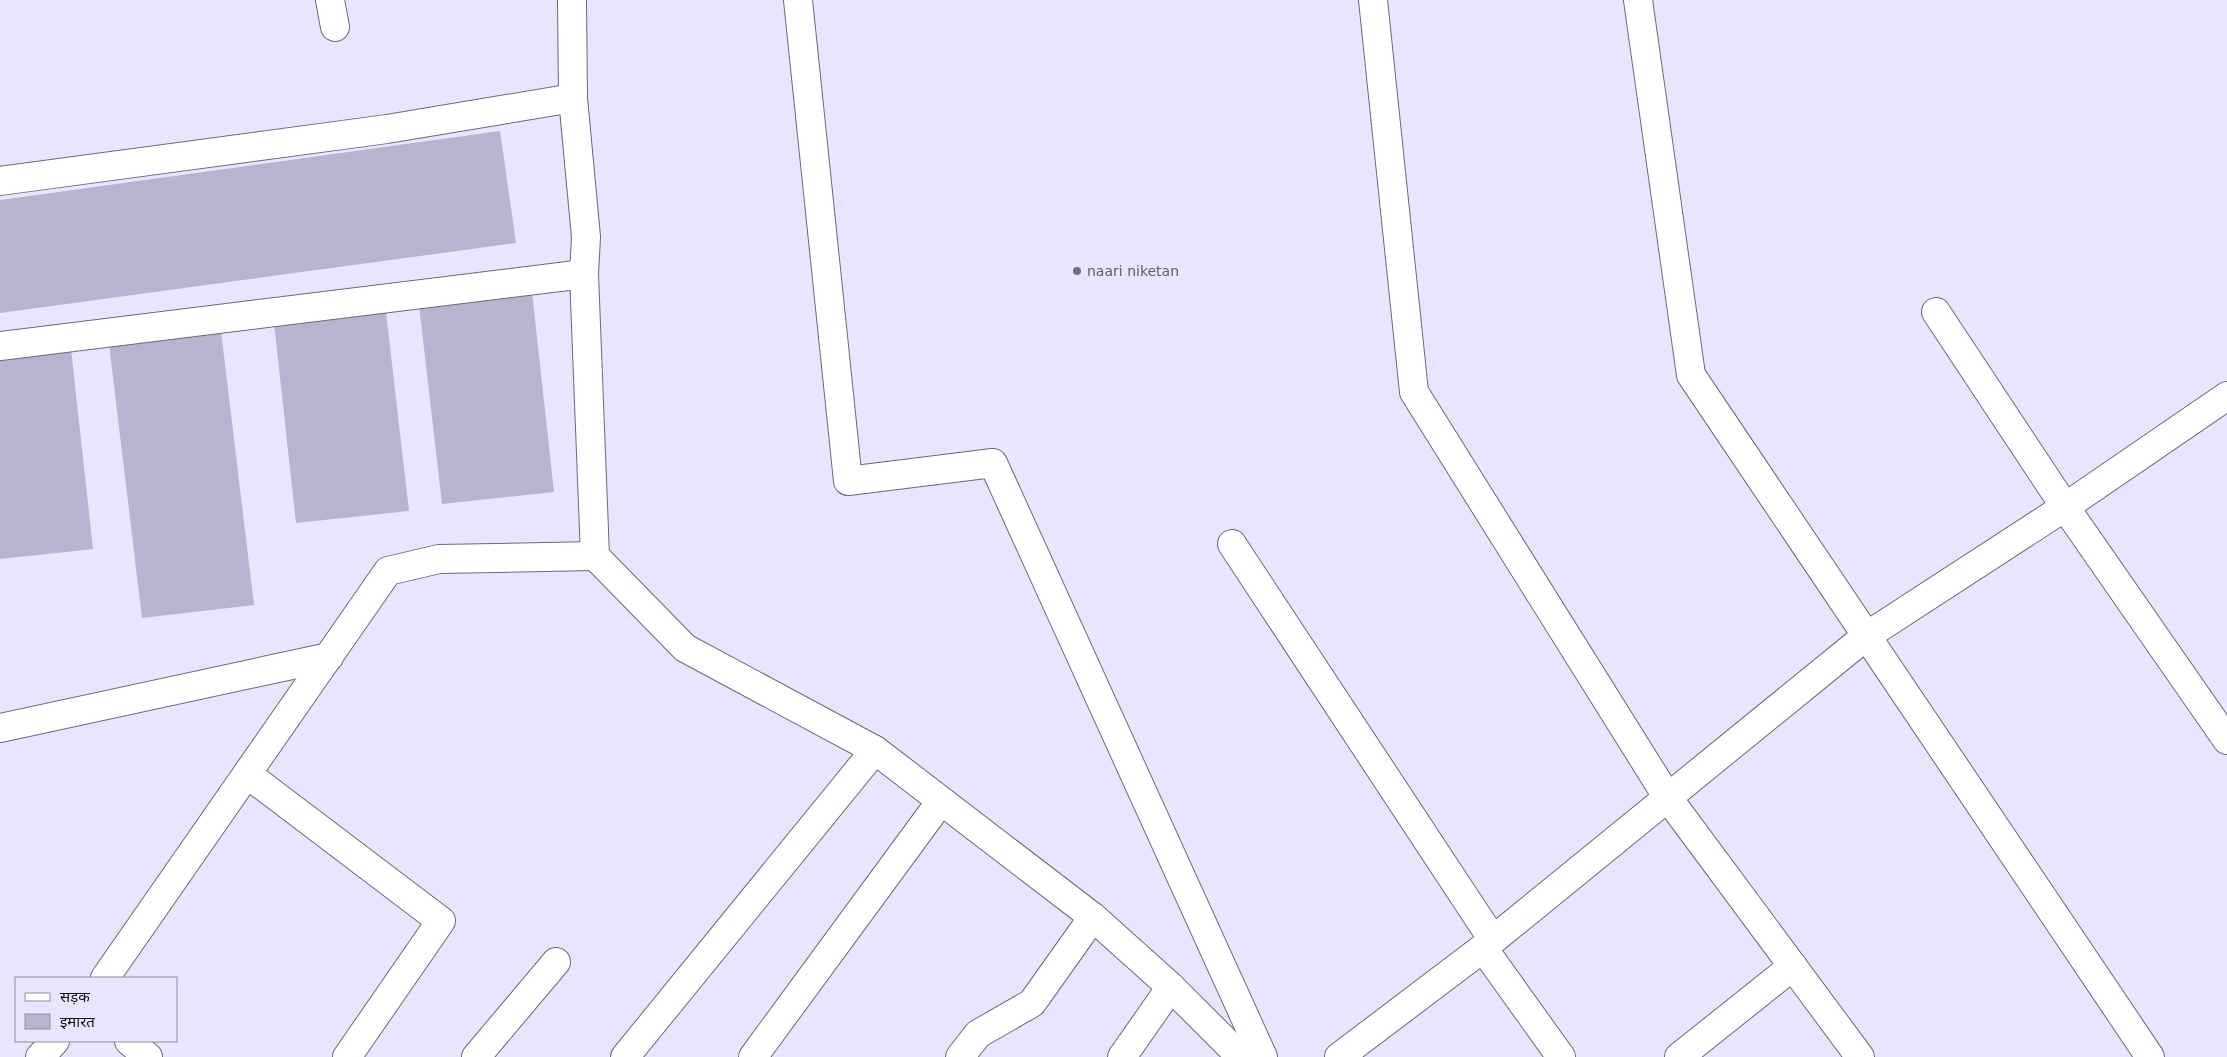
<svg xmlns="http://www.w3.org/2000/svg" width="2227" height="1057" font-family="'DejaVu Sans','Noto Sans Devanagari',sans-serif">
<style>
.building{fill:#b8b4cd}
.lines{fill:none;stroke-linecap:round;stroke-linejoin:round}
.minor-casing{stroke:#6b687e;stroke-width:30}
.minor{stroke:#fff;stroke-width:28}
.worship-dot{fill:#6b7280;stroke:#e9e5ff;stroke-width:2}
.labels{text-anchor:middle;stroke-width:4;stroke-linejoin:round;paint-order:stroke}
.worship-label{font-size:14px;fill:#5b616d;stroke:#e9e5ff;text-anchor:start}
</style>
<rect width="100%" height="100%" fill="#e9e5ff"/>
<g class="building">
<path d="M500,131L516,243L0,313V200Z"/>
<path d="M532,292L554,492L442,504L419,305Z"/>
<path d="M386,312L409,511L296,523L274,323Z"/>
<path d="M221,331L254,605L142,618L109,344Z"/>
<path d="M71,349L93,549L0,559V357Z"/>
</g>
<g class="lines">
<defs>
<g id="minor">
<path d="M330,0L335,27"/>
<path d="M572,0L573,98L586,237L584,274L595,556L685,648L875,750L1093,917L1171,987L1241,1057"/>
<path d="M798,0L848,481L993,463L1263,1057"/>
<path d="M1373,0L1414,392L1668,798L1860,1057"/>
<path d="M1638,0L1691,375L2150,1057"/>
<path d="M0,181L387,129L573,98"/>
<path d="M1936,312L2065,507L2227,740"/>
<path d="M0,346L584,274"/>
<path d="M1232,544L1493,940"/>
<path d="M0,728L329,657"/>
<path d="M247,774L441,921L347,1057"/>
<path d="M105,978L388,571L439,559L595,556"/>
<path d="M129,1041L148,1057"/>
<path d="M40,1057L55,1041"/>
<path d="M476,1057L556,962"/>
<path d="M625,1057L875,750"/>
<path d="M753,1057L941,801"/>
<path d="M960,1057L978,1034L1032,1003L1093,917"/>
<path d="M1122,1057L1171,987"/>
<path d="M1339,1057L1483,948"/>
<path d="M1561,1057L1483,948L1865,637L2065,507L2227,396"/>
<path d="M1679,1057L1793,966"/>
</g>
</defs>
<use href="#minor" class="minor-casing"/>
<use href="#minor" class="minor"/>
</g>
<circle class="worship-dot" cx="1077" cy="271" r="5"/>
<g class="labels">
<g class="worship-label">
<text x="1087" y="276">naari niketan</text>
</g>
</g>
<rect x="15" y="977" width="162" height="65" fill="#e9e5ff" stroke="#928fa2"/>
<rect x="25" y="993" width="25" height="8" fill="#ffffff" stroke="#928fa2"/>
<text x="60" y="1002" font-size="15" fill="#100f17">सड़क</text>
<rect x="25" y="1014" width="25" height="15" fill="#b8b4cd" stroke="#928fa2"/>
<text x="60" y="1027" font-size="15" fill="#100f17">इमारत</text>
</svg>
